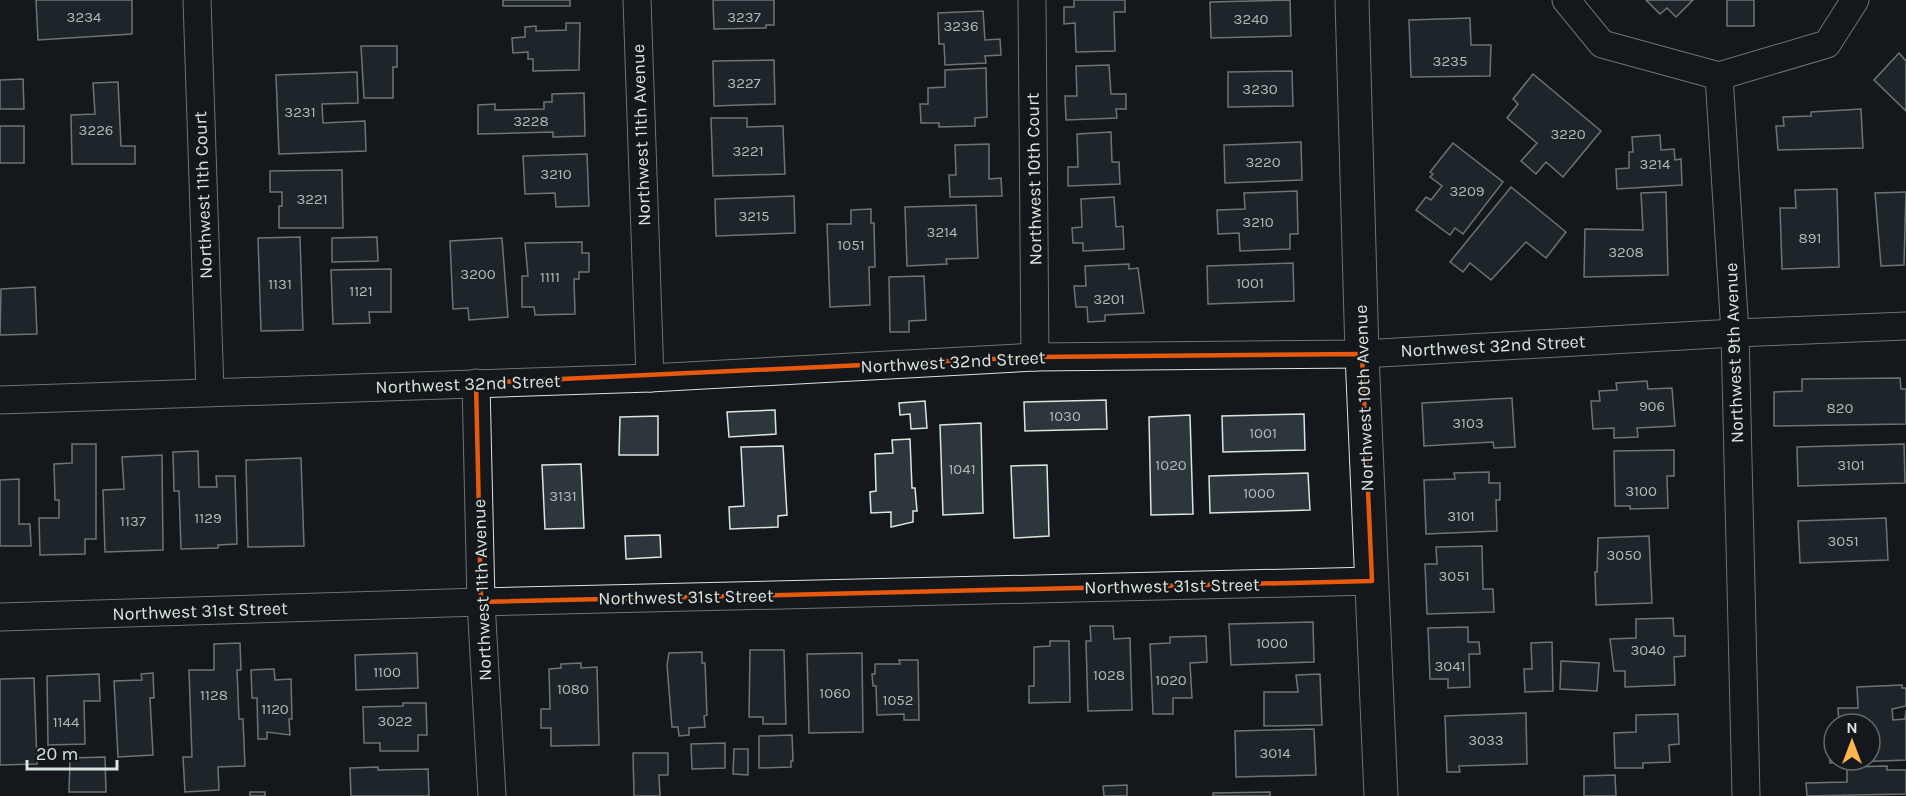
<svg xmlns="http://www.w3.org/2000/svg" width="1906" height="796" font-family="Karla,sans-serif">
<style>
.building{fill:#2c363c;stroke:#d8e6dc;stroke-width:1.5}
.lines{fill:none;stroke-linecap:round;stroke-linejoin:round}
.street-casing{stroke:#d8e6dc;stroke-width:29}
.secondary-casing{stroke:#d8e6dc;stroke-width:35}
.street{stroke:#14181c;stroke-width:27}
.secondary{stroke:#14181c;stroke-width:33}
.marked{fill:none;stroke:#e8590c;stroke-width:4.5;stroke-linejoin:round}
.labels{text-anchor:middle;stroke-width:4.5;stroke-linejoin:round;paint-order:stroke}
.number-label{font-size:15px;fill:#adbab4}
.street-label{font-size:18px;fill:#d8e6dc;stroke:#14181c}
</style>
<rect width="100%" height="100%" fill="#14181c"/>
<g class="building">
<path d="M36,0H132V34L38,40Z"/>
<rect x="503" y="0" width="67" height="6"/>
<path d="M713,0H774V25H766V28L714,29Z"/>
<path d="M1074,0H1125V12H1114L1115,51L1076,52L1075,23L1064,24V7H1074Z"/>
<path d="M1290,0L1291,36L1211,38L1210,2Z"/>
<path d="M1646,0H1693L1676,17L1667,8L1660,14Z"/>
<rect x="1727" y="0" width="27" height="26"/>
<path d="M983,11L985,40L1000,39L1001,55L985,56L986,63L945,65L944,44H939L938,13Z"/>
<path d="M1470,18L1471,45H1491L1490,76L1411,77L1409,20Z"/>
<path d="M566,23H580L579,70L533,71V59H528V52L513,53L512,38L525,37V27L536,26V31L566,30Z"/>
<path d="M361,46H397V67H393V98H364Z"/>
<path d="M1899,53L1906,61V111L1874,80Z"/>
<path d="M774,60L775,104L714,106L713,61Z"/>
<path d="M1109,65L1111,94H1126V109H1116L1117,118L1066,120L1065,96H1077L1076,66Z"/>
<path d="M986,68L987,117L975,118V126L939,127V123H921L920,104H928V88L945,87V70Z"/>
<path d="M1292,71L1293,106L1228,107V72Z"/>
<path d="M357,72L358,103L322,104L323,123L365,121L366,151L279,154L276,75Z"/>
<path d="M1533,74L1601,131L1563,177L1546,162L1536,174L1521,161L1537,143L1507,118L1518,104L1513,99Z"/>
<path d="M23,79L24,109H0V80Z"/>
<path d="M118,82L121,146H135V164H72L71,115L95,114L93,83Z"/>
<path d="M584,93L585,136L553,137V132L478,134V105L495,104V110L544,109V102H552V94Z"/>
<path d="M1861,109L1863,148L1778,150L1776,126H1784L1783,117L1811,116V112Z"/>
<path d="M711,118H747V127L783,126L785,174L713,176Z"/>
<rect x="0" y="126" width="24" height="37"/>
<path d="M1111,132L1112,162H1119L1120,184L1068,186V167H1078L1077,134Z"/>
<path d="M1660,135L1661,150L1674,149L1675,160L1681,159L1682,185L1617,189L1616,169L1629,168V152H1633L1632,137Z"/>
<path d="M1301,142L1302,180L1225,183L1224,145Z"/>
<path d="M1453,143L1503,182L1463,234L1455,228L1450,235L1416,210L1426,197L1431,200L1442,186L1430,177L1433,174L1430,172Z"/>
<path d="M989,144V179L1001,178L1002,196L950,197L949,175H956L955,145Z"/>
<path d="M587,154L589,206L556,207L555,193L525,194L523,156Z"/>
<path d="M342,170L343,228H279V206H282V192H270V171Z"/>
<path d="M1511,187L1566,232L1546,258L1526,242L1491,280L1470,263L1463,272L1450,262Z"/>
<path d="M1837,189L1839,267L1782,269L1780,208H1796L1795,190Z"/>
<path d="M1297,191L1298,234H1290V249L1240,251L1239,233L1218,234L1217,210L1245,209L1244,193Z"/>
<path d="M1666,192L1668,275L1584,277L1585,229L1643,230L1641,193Z"/>
<path d="M1906,192L1904,265L1881,266L1875,193Z"/>
<path d="M794,196L795,233L716,236L715,199Z"/>
<path d="M1114,197L1116,227L1123,226L1124,249L1083,251V243H1073L1072,228L1082,227L1081,199Z"/>
<path d="M976,205L978,258L946,259L947,264L907,266L905,207Z"/>
<path d="M871,209V223H874L875,267H869L870,305L830,307L827,224H851V210Z"/>
<path d="M300,237L303,330L261,331L258,238Z"/>
<path d="M377,237L378,261L332,262V238Z"/>
<path d="M502,238L508,317L469,320L468,308L453,309L450,241Z"/>
<path d="M582,242V253H589V272H579V279H574L575,314L535,315L534,307H522V276H528L525,243Z"/>
<path d="M1293,263L1294,301L1208,304L1207,266Z"/>
<path d="M1129,264V269L1138,268L1144,313L1105,315V321L1088,322L1087,307H1076L1074,286H1086L1085,266Z"/>
<path d="M391,269V312H369L370,323L333,324L331,270Z"/>
<path d="M924,276L926,320L909,321V332H890L889,277Z"/>
<path d="M35,287L37,334L0,335L1,289Z"/>
<path d="M1900,378L1901,389H1906V424L1774,426V392L1802,391V379Z"/>
<path d="M1647,381L1648,389L1672,388L1675,426L1637,428L1638,437L1614,438V428L1593,429L1591,401H1600L1599,391L1617,390L1616,383Z"/>
<path d="M1512,398L1515,447L1494,448L1493,442L1424,446L1422,403Z"/>
<path d="M1106,400L1107,429L1025,431L1024,402Z"/>
<path d="M925,401L927,428L911,429L910,414L900,415L899,403Z"/>
<path d="M775,410L776,434L729,437L727,412Z"/>
<path d="M1304,414L1305,450L1223,452L1222,416Z"/>
<path d="M1190,415L1193,514L1151,515L1149,417Z"/>
<path d="M658,416V455H619L620,417Z"/>
<path d="M981,423L983,513L943,515L940,425Z"/>
<path d="M910,439L912,488H915L917,511H913V522L891,527V512L871,513L870,492L876,491L875,454L893,453L892,440Z"/>
<path d="M72,444H96V539H85V554L40,555L39,518H59V500H55L54,464L72,463Z"/>
<path d="M1904,444L1905,483L1798,486L1797,447Z"/>
<path d="M783,446L787,515L778,516V527L730,529L729,507L744,506L741,447Z"/>
<path d="M1674,450V476H1667L1668,508L1630,509V506H1615L1614,451Z"/>
<path d="M198,451L199,487H217L216,476H235L237,544L218,545V548L181,549L179,491H174L173,452Z"/>
<path d="M162,455L163,550L105,552L103,490L124,489L122,457Z"/>
<path d="M301,458L304,546L248,547L246,460Z"/>
<path d="M581,464L584,528L545,529L542,465Z"/>
<path d="M1047,465L1049,536L1014,538L1011,466Z"/>
<path d="M1489,472V483H1500V500H1496L1497,531L1426,534L1424,480L1455,479L1454,473Z"/>
<path d="M1308,473L1310,510L1210,513L1209,476Z"/>
<path d="M19,479V524H30L31,546H0V480Z"/>
<path d="M1886,518L1888,560L1800,563L1798,521Z"/>
<path d="M660,535L661,557L626,559L625,536Z"/>
<path d="M1649,536L1652,603L1596,605L1595,572H1597L1598,538Z"/>
<path d="M1482,546L1483,589H1493L1494,612L1427,614L1425,564H1437L1436,547Z"/>
<path d="M1673,618L1674,636H1685V656L1674,657L1675,685L1625,687V671H1614L1610,639L1636,638V619Z"/>
<path d="M1313,622L1314,662L1231,665L1229,624Z"/>
<path d="M1090,626H1113L1114,639L1130,638L1132,710L1088,711L1086,641H1091Z"/>
<path d="M1468,627V642H1479L1480,654H1469L1470,687L1448,688V679H1430L1428,628Z"/>
<path d="M1206,636L1207,662L1190,663L1192,698H1173V714H1153L1150,644L1170,643V637Z"/>
<path d="M1050,641H1069L1070,702L1029,703V686H1034V647L1050,646Z"/>
<path d="M1552,642L1553,691L1525,692L1524,669H1532L1531,643Z"/>
<path d="M240,643L241,670H237L239,719H243L245,766L218,767L219,790L185,792L183,757H192L189,670H214V644Z"/>
<path d="M750,650H784L786,724H763V717H749Z"/>
<path d="M702,652V663H705L707,715L704,716L705,727L689,728V735L679,736L678,727H672L667,665L669,653Z"/>
<path d="M417,653L418,688L356,690L355,655Z"/>
<path d="M862,653L863,732L809,733L807,654Z"/>
<path d="M899,660H918L919,720H904V714L877,715L876,686H873L872,674H875V664H900Z"/>
<path d="M1561,661L1599,663L1597,691L1560,689Z"/>
<path d="M581,663V668L597,667L599,745L551,746V728H541V709H550L549,669L561,668V664Z"/>
<path d="M274,669L275,680L291,679L292,719H289L290,735L267,732V739H258L257,698H252L251,670Z"/>
<path d="M153,673L154,698H150L153,755L118,757L114,681L142,680L141,674Z"/>
<path d="M99,674L100,701H84L85,744L48,745L47,676Z"/>
<path d="M1320,674L1322,725L1264,726V692H1298L1296,675Z"/>
<path d="M34,678L37,764L0,765V679Z"/>
<path d="M1902,685V688H1906V706L1892,709L1893,720L1905,719L1906,710V760L1830,763L1829,740H1834V760H1870V724H1839L1838,708H1858L1857,687Z"/>
<path d="M403,703H426L427,735H418V751H380V743H364L363,707L403,706Z"/>
<path d="M1526,713L1527,764L1459,766L1460,772H1447L1445,716Z"/>
<path d="M1678,714L1679,744L1669,745L1670,762L1643,763V768H1615L1614,733L1636,732V715Z"/>
<path d="M1314,729L1316,775L1236,777L1235,731Z"/>
<path d="M792,735L793,761H791V767L759,768V736Z"/>
<path d="M725,743V768L692,769L691,744Z"/>
<path d="M734,749H748V775L733,774Z"/>
<path d="M633,753H668V775H659L660,796H634Z"/>
<path d="M105,757L106,792H69L70,758Z"/>
<path d="M1887,766V770H1906V794L1807,796L1806,783L1847,782V767Z"/>
<path d="M378,767V770L428,769L429,796H351L350,768Z"/>
<path d="M1615,775L1616,796H1584V776Z"/>
<path d="M1127,785V796H1104L1103,786Z"/>
<rect x="250" y="792" width="15" height="4"/>
<path d="M1270,792V796H1213V793Z"/>
</g>
<g class="lines">
<defs>
<g id="street">
<path d="M197,0L210,391"/>
<path d="M637,0L650,378"/>
<path d="M1032,0L1035,357"/>
<path d="M1566,0L1602,44L1719,76"/>
<path d="M1719,76L1735,333L1746,796"/>
<path d="M1719,76L1827,44L1855,0"/>
<path d="M476,383L481,602L492,796"/>
<path d="M0,400L650,378L1035,357L1362,354L1735,333L1906,326"/>
<path d="M0,617L481,602L1372,581"/>
</g>
<path id="secondary" d="M1352,0L1362,354L1381,796"/>
</defs>
<use href="#street" class="street-casing"/>
<use href="#secondary" class="secondary-casing"/>
<use href="#street" class="street"/>
<use href="#secondary" class="secondary"/>
</g>
<path d="M0 0H1906V796H0ZM1362,354L1372,581L481,602L476,383L1035,357Z" fill="#14181c" fill-opacity=".55" fill-rule="evenodd"/>
<path class="marked" d="M1362,354L1372,581L481,602L476,383L1035,357Z"/>
<g class="labels">
<g class="number-label">
<text x="84" y="22">3234</text>
<text x="744" y="22">3237</text>
<text x="1251" y="24">3240</text>
<text x="961" y="31">3236</text>
<text x="1450" y="66">3235</text>
<text x="744" y="88">3227</text>
<text x="1260" y="94">3230</text>
<text x="300" y="117">3231</text>
<text x="531" y="126">3228</text>
<text x="96" y="135">3226</text>
<text x="1568" y="139">3220</text>
<text x="748" y="156">3221</text>
<text x="1263" y="167">3220</text>
<text x="1655" y="169">3214</text>
<text x="556" y="179">3210</text>
<text x="1467" y="196">3209</text>
<text x="312" y="204">3221</text>
<text x="754" y="221">3215</text>
<text x="1258" y="227">3210</text>
<text x="942" y="237">3214</text>
<text x="1810" y="243">891</text>
<text x="851" y="250">1051</text>
<text x="1626" y="257">3208</text>
<text x="478" y="279">3200</text>
<text x="550" y="282">1111</text>
<text x="1250" y="288">1001</text>
<text x="280" y="289">1131</text>
<text x="361" y="296">1121</text>
<text x="1109" y="304">3201</text>
<text x="1652" y="411">906</text>
<text x="1840" y="413">820</text>
<text x="1065" y="421">1030</text>
<text x="1468" y="428">3103</text>
<text x="1263" y="438">1001</text>
<text x="1171" y="470">1020</text>
<text x="1851" y="470">3101</text>
<text x="962" y="474">1041</text>
<text x="1641" y="496">3100</text>
<text x="1259" y="498">1000</text>
<text x="563" y="501">3131</text>
<text x="1461" y="521">3101</text>
<text x="208" y="523">1129</text>
<text x="133" y="526">1137</text>
<text x="1843" y="546">3051</text>
<text x="1624" y="560">3050</text>
<text x="1454" y="581">3051</text>
<text x="1272" y="648">1000</text>
<text x="1648" y="655">3040</text>
<text x="1450" y="671">3041</text>
<text x="387" y="677">1100</text>
<text x="1109" y="680">1028</text>
<text x="1171" y="685">1020</text>
<text x="573" y="694">1080</text>
<text x="835" y="698">1060</text>
<text x="214" y="700">1128</text>
<text x="898" y="705">1052</text>
<text x="275" y="714">1120</text>
<text x="395" y="726">3022</text>
<text x="66" y="727">1144</text>
<text x="1486" y="745">3033</text>
<text x="1275" y="758">3014</text>
</g>
<g class="street-label">
<text transform="translate(641 135) rotate(-92)" y="6">Northwest 11th Avenue</text>
<text transform="translate(1034 179) rotate(-91)" y="6">Northwest 10th Court</text>
<text transform="translate(203 195) rotate(-92)" y="6">Northwest 11th Court</text>
<text transform="translate(1493 346) rotate(-3)" y="6">Northwest 32nd Street</text>
<text transform="translate(1734 353) rotate(-92)" y="6">Northwest 9th Avenue</text>
<text transform="translate(953 362) rotate(-3)" y="6">Northwest 32nd Street</text>
<text transform="translate(468 384) rotate(-2)" y="6">Northwest 32nd Street</text>
<text transform="translate(1364 398) rotate(-92)" y="6">Northwest 10th Avenue</text>
<text transform="translate(1172 586) rotate(-1)" y="6">Northwest 31st Street</text>
<text transform="translate(482 590) rotate(-92)" y="6">Northwest 11th Avenue</text>
<text transform="translate(686 597) rotate(-1)" y="6">Northwest 31st Street</text>
<text transform="translate(200 611) rotate(-2)" y="6">Northwest 31st Street</text>
</g>
</g>
<g transform="translate(1852 742)"><circle r="28" fill="#14181c" stroke="#626a69" stroke-width="1.5"/>
<path d="M0-4.5L10 22L0 15L-10 22Z" fill="#ffb74d"/>
<text y="-9" font-size="16" font-weight="bold" text-anchor="middle" fill="#d8e6dc">N</text>
</g>
<path d="M27 760v9h90v-9" fill="none" stroke="#d8e6dc" stroke-width="3"/>
<text x="36" y="760" font-size="18" fill="#d8e6dc" stroke="#14181c" stroke-width="4.5" paint-order="stroke">20 m</text>
</svg>
